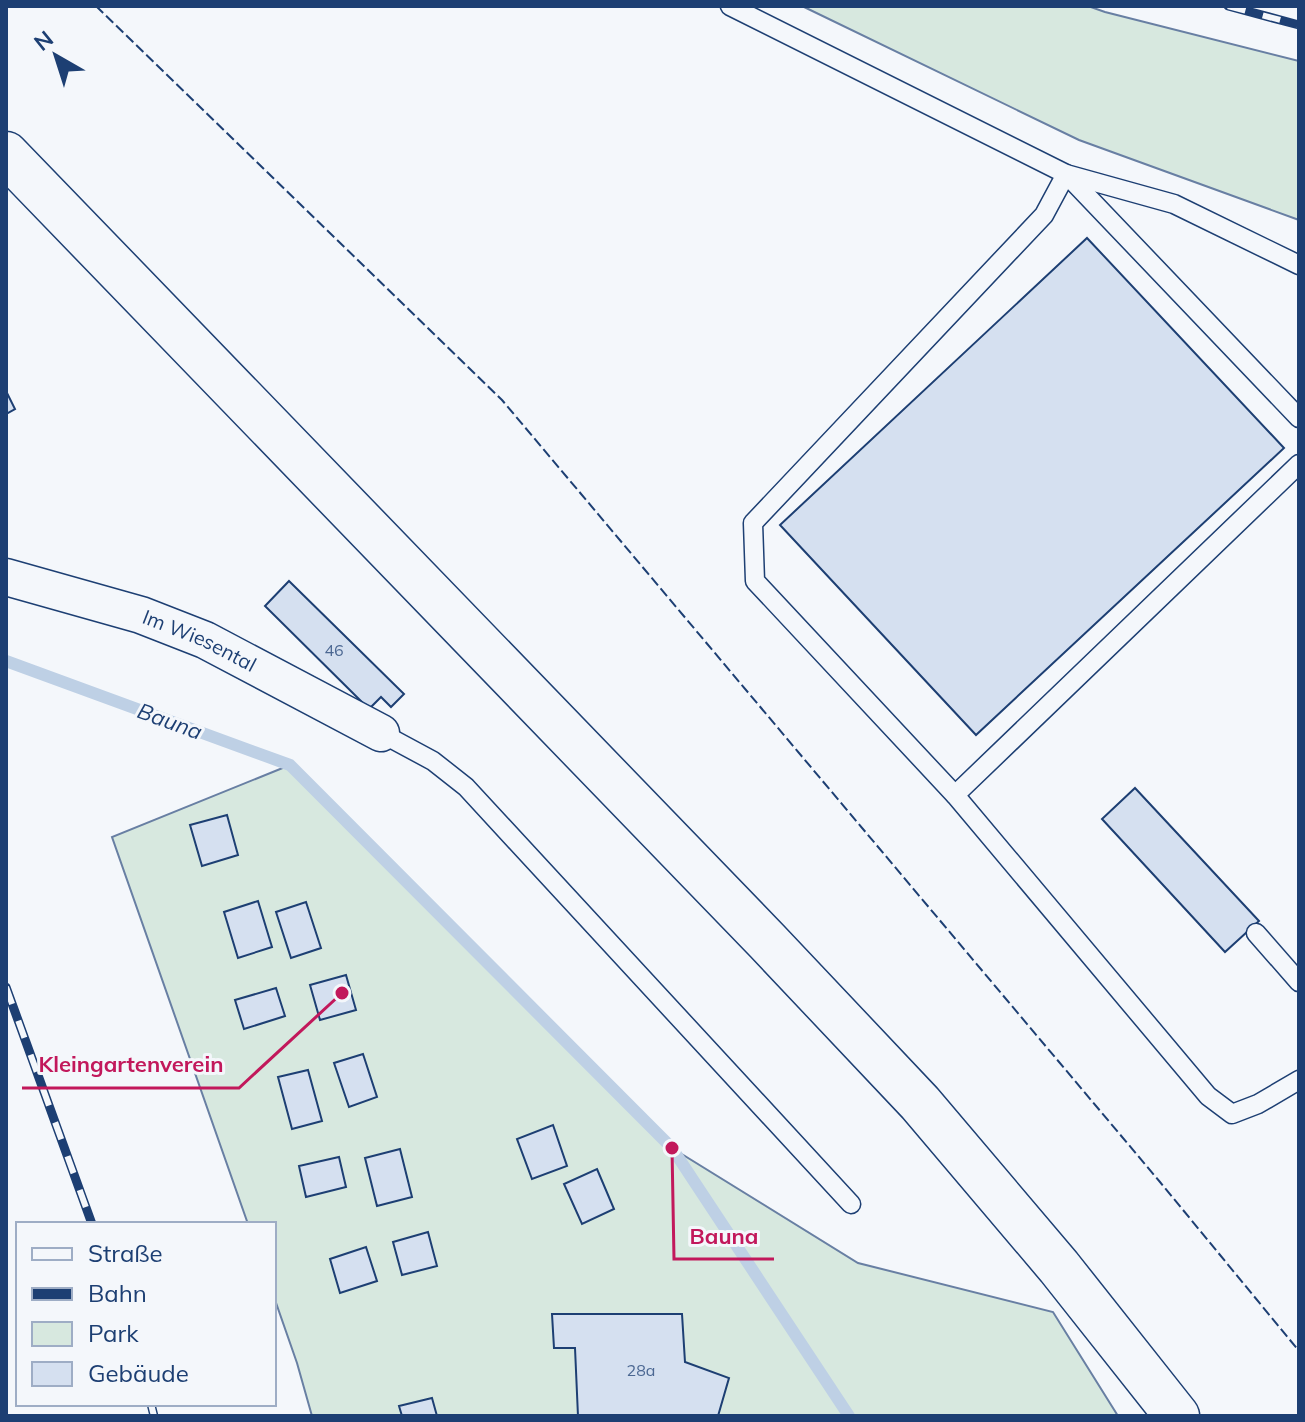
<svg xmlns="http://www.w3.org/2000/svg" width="1305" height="1422" font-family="Mulish,sans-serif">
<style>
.green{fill:#d7e8df;stroke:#687fa3;stroke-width:2}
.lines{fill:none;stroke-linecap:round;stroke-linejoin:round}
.stream{stroke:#bed0e5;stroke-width:12}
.building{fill:#d5e0f0;stroke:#1d3f73;stroke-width:2}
.lane-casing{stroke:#1d3f73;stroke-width:21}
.street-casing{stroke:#1d3f73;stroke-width:39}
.secondary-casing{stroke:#1d3f73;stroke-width:47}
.lane{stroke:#f4f7fb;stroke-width:18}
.street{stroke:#f4f7fb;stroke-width:36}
.secondary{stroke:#f4f7fb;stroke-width:44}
.rail-casing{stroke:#1d3f73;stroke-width:9}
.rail{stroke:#f4f7fb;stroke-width:6;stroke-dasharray:18;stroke-linecap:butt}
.fence{stroke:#1d3f73;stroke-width:2;stroke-dasharray:10 4;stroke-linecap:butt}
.labels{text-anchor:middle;stroke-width:6;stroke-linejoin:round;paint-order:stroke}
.number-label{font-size:16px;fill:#4b6792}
.street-label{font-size:20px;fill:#1d3f73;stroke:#f4f7fb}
.water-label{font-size:22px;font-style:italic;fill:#1d3f73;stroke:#f4f7fb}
.leader{fill:none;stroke:#c2185b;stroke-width:3}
.callout-dot{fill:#c2185b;stroke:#f4f7fb;stroke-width:3}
.callout-label{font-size:22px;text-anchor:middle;font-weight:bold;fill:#c2185b;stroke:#f4f7fb;stroke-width:6;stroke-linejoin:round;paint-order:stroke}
</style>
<rect width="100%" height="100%" fill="#f4f7fb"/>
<g class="green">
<path d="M802,6H1088L1105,12L1299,61V220L1079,140Z"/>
<path d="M290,765L672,1148L858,1263L1053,1312L1118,1416H312L297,1363L274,1297V1224H248L112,837Z"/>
</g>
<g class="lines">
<path class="stream" d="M6,661L290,765L672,1148L849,1416"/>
</g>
<g class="building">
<path d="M1087,238L1284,448L976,735L780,525Z"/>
<path d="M6,391L15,409L6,414Z"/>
<path d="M289,581L404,694L391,707L381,697L369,709L265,606Z"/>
<path d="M1135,788L1259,921L1225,952L1102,819Z"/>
<path d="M227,815L238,855L202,866L190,825Z"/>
<path d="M258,901L272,947L238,958L224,912Z"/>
<path d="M306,902L321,948L291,958L276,912Z"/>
<path d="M346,975L356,1010L320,1020L310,985Z"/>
<path d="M276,988L285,1016L244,1029L235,1000Z"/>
<path d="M363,1054L377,1097L349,1107L334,1063Z"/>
<path d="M308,1070L322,1121L292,1129L278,1077Z"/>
<path d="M553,1125L567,1166L532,1179L517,1139Z"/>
<path d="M400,1149L412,1197L377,1206L365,1158Z"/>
<path d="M339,1157L346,1187L306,1197L299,1166Z"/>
<path d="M597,1169L614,1209L582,1224L564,1184Z"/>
<path d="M428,1232L437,1266L402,1275L393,1242Z"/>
<path d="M366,1247L377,1281L340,1293L330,1259Z"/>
<path d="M552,1314H682L685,1362L729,1378L718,1416H578L575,1348H554Z"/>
<path d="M432,1398L437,1416H402L399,1406Z"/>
</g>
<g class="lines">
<defs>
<g id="lane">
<path d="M730,6L1066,174L1174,204L1299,265"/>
<path d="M1299,418L1066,174L1044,215L753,523L755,581L955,795L1208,1096L1232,1114L1258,1104L1299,1080"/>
<path d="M381,733L433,761L466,787L851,1204"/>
<path d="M955,795L1299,464"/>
<path d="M1256,933L1299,982"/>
</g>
<g id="street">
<path id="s1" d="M6,577L141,615L205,640L381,733"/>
</g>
<path id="secondary" d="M6,154L767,941L920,1103L1059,1267L1177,1416"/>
</defs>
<use href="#lane" class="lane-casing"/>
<use href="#street" class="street-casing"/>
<use href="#secondary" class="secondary-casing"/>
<use href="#lane" class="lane"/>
<use href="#street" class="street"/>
<use href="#secondary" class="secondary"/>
<defs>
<g id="rail">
<path d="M1228,6L1299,25"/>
<path d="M6,987L92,1224"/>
<path d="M151,1404L154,1416"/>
</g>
</defs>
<use href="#rail" class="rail-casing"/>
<use href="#rail" class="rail"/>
<path class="fence" d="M96,6L502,400L1160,1182L1299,1351"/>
</g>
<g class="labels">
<g class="number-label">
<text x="334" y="656">46</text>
<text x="641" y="1376">28a</text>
</g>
<g class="street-label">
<text dy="7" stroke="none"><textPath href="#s1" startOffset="204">Im Wiesental</textPath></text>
</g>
<g class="water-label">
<text transform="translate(170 721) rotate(20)" y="8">Bauna</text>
</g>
</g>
<path class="leader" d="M342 993L239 1088H22M672 1148L674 1259H774"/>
<g class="callout-dot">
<circle cx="342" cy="993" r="8"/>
<circle cx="672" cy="1148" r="8"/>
</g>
<g class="callout-label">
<text x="131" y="1072">Kleingartenverein</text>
<text x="724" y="1244">Bauna</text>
</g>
<rect width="1305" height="1422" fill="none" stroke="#1d3f73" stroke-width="16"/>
<rect x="16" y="1222" width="260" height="184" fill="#f4f7fb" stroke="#9eadc5" stroke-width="2"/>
<rect x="32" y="1248" width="40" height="12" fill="#f4f7fb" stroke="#9eadc5" stroke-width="2"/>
<text x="88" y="1262" font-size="24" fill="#1d3f73">Straße</text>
<rect x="32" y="1288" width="40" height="12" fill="#1d3f73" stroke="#9eadc5" stroke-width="2"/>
<text x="88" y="1302" font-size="24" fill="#1d3f73">Bahn</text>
<rect x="32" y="1322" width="40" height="24" fill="#d7e8df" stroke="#9eadc5" stroke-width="2"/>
<text x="88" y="1342" font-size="24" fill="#1d3f73">Park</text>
<rect x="32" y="1362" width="40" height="24" fill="#d5e0f0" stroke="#9eadc5" stroke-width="2"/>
<text x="88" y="1382" font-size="24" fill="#1d3f73">Gebäude</text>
<g transform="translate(56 56) rotate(321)" stroke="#f4f7fb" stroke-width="6" paint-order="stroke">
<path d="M0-6L14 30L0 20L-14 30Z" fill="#1d3f73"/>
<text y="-12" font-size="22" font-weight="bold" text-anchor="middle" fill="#1d3f73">N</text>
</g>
</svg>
